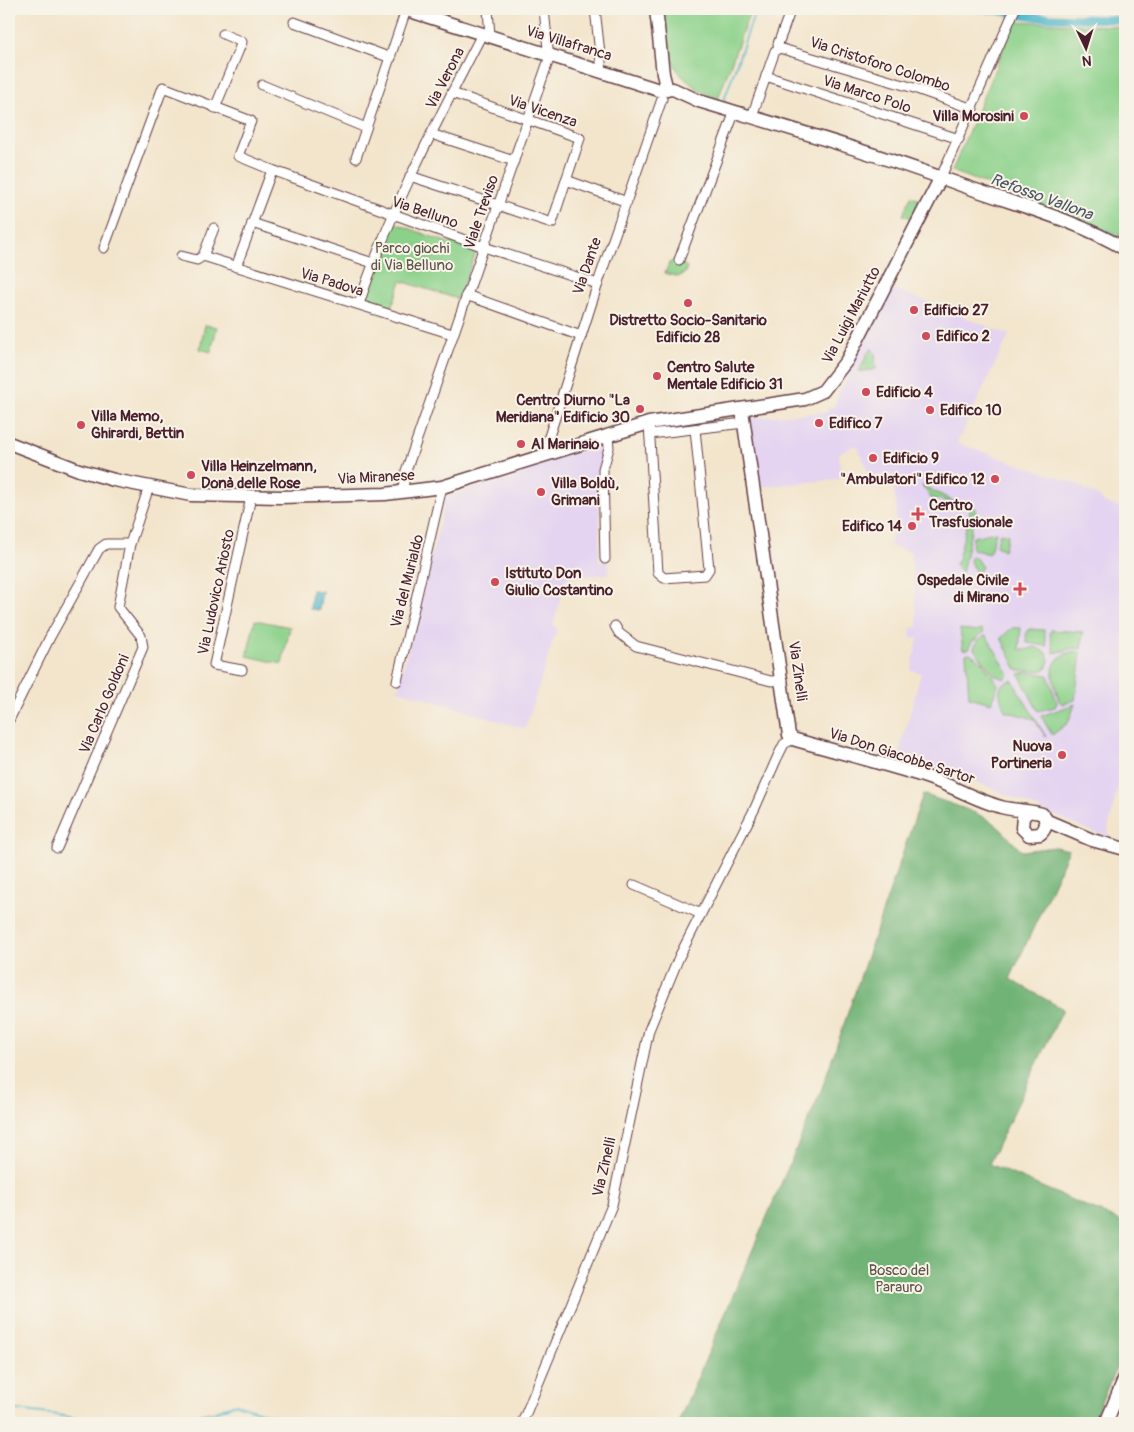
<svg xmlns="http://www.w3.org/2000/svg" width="1134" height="1432" font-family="Pangolin,sans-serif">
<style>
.built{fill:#e4d3f1}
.green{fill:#8cd18a;stroke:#6b785a}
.forest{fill:#71b376;stroke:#5e6950}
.water{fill:#4db6ca;stroke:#4c6a7a}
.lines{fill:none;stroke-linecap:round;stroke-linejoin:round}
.stream{stroke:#4db6ca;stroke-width:2}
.canal{stroke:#4db6ca;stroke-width:8}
.street-casing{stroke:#633d43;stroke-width:11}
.secondary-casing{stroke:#633d43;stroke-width:15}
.street{stroke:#fff;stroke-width:9}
.secondary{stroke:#fff;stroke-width:12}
.poi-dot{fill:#d1495b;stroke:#f7f3e8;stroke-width:2}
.labels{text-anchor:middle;stroke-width:4;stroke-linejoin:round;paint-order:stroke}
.street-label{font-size:15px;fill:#4a1f2b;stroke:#f7f3e8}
.poi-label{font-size:15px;font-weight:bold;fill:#4a1f2b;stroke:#f7f3e8;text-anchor:start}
.park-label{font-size:15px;fill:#5e5448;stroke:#f7f3e8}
.water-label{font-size:16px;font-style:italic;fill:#4b5463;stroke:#f7f3e8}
</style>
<rect width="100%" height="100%" fill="#f7f3e8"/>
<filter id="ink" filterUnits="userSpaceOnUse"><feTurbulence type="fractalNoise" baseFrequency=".02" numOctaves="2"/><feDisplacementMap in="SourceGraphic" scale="10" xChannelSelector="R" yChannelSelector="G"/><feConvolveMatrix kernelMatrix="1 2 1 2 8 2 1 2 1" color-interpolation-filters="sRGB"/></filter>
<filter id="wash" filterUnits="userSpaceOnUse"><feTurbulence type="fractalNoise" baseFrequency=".0096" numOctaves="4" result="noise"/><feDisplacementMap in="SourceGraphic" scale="20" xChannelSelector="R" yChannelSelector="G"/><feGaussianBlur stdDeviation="1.12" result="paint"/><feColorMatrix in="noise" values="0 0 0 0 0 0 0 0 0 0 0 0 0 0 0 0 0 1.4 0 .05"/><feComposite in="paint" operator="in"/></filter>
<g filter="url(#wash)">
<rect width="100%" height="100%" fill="#f3e5cc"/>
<g class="built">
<path d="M892,288L1009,335L957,443L1074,483L1100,497L1104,503L1125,508V758L1108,829L1109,837L1093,832L972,780L898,757L921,673L911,670L918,638H911L910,628L918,627L911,552L890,546L897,513L892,474L870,477L857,445L839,453L840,479L759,487L748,418L827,412L828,408L834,407L841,388L845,384L846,377Z"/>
<path d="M603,442L606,445L600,471L599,560V562H608L609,574L566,578L553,625L557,628L525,729L398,690L446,497L488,483L490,479Z"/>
</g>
<g class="green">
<path d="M664,9H751L718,99C668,77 670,59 664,9Z"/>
<path d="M1015,21L1125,27V237L952,171Z"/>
<path d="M911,196L920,199L912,218L903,215Z"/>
<path d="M395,223L451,244L452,241L477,250L458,299L401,281L391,309L364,301Z"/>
<path d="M674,259L687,267L685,273L678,277L665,273L669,264Z"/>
<path d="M205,325L217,327L211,352L200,349Z"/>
<path d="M872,349L875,353L876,369L859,372L868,352Z"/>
<path d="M922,485L953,501L955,503L931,498Z"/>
<path d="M971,507L976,508L962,573L955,564L958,560Z"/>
<path d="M996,532L989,554L972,549L973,537Z"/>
<path d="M1000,533L1008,535L1004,550L996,546Z"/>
<path d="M971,556L975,557L982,567L978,573L977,574L970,562Z"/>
<path d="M255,620L290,627L282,664L247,656Z"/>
<path d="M1012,628H1021L1019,649L1025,650L1035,647L1047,653L1049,661L1046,669L1039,671L1017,670L1001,638Z"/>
<path d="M960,629L975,631L982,629L984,632L972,642L968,649L963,650Z"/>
<path d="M1029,629L1044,630L1047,646L1027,643L1026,635Z"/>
<path d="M1051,630L1083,632L1081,649L1074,648L1054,653L1050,634Z"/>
<path d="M986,635L1009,674L1004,679L994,675L974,649L977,641Z"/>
<path d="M1074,651L1081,653L1075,700L1062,704L1059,701C1053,679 1044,659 1074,651Z"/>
<path d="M970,653L981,661L998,684L991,703L969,697L966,654Z"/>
<path d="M1026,672L1048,675L1057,703L1055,707L1038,711L1019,674Z"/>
<path d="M1012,680L1046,737L1034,719L1005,711C1002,697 991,686 1012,680Z"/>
<path d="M1075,704L1068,723L1052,735L1041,716Z"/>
</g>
<path class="forest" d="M923,794C944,802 974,810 992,822C1004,830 1011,842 1022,851L1055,847L1069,850L1010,979L1063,1009L989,1164L1125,1223V1348L1092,1423H678L821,1091Z"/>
<path class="water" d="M312,590L322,591L319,610L310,609Z"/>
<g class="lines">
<g class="stream">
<path d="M724,100L756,9"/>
<path d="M1089,224L1125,241"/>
<path d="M9,1409L58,1415L99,1423H155L213,1412L236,1404L295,1423"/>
</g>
<path class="canal" d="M986,9L1038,17L1125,20"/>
</g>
</g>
<g filter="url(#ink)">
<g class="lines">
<defs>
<g id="street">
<path d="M488,9L490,36"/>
<path d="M595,9L602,71"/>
<path d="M294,22L391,58"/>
<path d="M779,48L914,88L973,109"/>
<path d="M766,76L959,139"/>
<path d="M262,85L366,128"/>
<path d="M215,108L242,42L223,34"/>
<path d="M752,116L775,51L779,48L778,44L791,9"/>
<path d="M431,134L514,161"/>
<path d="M356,158L406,10"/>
<path d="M410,176L552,223L580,138L452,93"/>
<path d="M941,177L1015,9"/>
<path d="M566,180L627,202"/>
<path d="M252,223L373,263"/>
<path d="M214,228L203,256L452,334"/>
<path d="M104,248L163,87L251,121L238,156L272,170"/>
<path d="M181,256L197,260L203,256"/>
<path d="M679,260L735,111"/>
<path d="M236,267L272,170L484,247L598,284"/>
<path d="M466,295L581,336"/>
<path d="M359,304C390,210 437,122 482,34"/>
<path d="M649,423L658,573L664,578L705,575L709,569L695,429"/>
<path d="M650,434L744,423"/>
<path d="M547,454L545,449L600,277L662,99"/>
<path d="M402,493L406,471L549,59L544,9"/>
<path d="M605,559L603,469L609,448L608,434"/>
<path d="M615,626L619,633L636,646L771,681L783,680"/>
<path d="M242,670L214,665L251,497"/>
<path d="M397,681L442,487"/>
<path d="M9,720L50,637L99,549L106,544H130"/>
<path d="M57,848L143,647L141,636L118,607L130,544L149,487"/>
<path d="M634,885L701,914"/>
<path d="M522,1423L612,1205L649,1030L679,957L755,808L777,758L784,744L793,739"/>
</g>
<g id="secondary">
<path d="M404,9L659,90L673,89L699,101C785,127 871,152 956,183C1012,204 1073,218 1125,249"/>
<path d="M656,9L663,74L667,90"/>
<path d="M742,410L789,735L793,739C837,752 882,763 926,777C951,785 975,800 1001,807C1010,810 1037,811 1042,814C1049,820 1046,829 1040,834L1029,835L1022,828L1023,817L1028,812"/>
<path d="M9,443L79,470L114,480L191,495L280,497L385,494L442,487L649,423L805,399L823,391L847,360L941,177"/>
<path d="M1045,820L1092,840L1125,849"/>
<path d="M1106,1423L1125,1377"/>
</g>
</defs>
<use href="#street" class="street-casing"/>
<use href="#secondary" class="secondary-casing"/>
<use href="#street" class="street"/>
<use href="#secondary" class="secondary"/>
</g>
</g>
<g class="poi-dot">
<circle cx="1024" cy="116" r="5"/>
<circle cx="688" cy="303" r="5"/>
<circle cx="914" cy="310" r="5"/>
<circle cx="926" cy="336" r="5"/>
<circle cx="657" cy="376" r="5"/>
<circle cx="866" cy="392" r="5"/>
<circle cx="640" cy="409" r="5"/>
<circle cx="930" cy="410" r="5"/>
<circle cx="819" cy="423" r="5"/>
<circle cx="81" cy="425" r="5"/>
<circle cx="521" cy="444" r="5"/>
<circle cx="873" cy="458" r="5"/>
<circle cx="191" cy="475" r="5"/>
<circle cx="995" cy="479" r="5"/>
<circle cx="541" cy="492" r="5"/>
<path d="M915.5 506.5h5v5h5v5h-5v5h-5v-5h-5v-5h5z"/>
<circle cx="912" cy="526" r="5"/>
<circle cx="495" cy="582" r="5"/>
<path d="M1017.5 581.5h5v5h5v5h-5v5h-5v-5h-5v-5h5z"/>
<circle cx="1062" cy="755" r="5"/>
</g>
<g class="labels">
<g class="street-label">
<text transform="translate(569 43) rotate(17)" y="5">Via Villafranca</text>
<text transform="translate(880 64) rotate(18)" y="5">Via Cristoforo Colombo</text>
<text transform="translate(445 78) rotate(-63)" y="5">Via Verona</text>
<text transform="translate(867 94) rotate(18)" y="5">Via Marco Polo</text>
<text transform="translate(543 111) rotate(19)" y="5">Via Vicenza</text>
<text transform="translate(425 212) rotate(19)" y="5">Via Belluno</text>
<text transform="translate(481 212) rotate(-71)" y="5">Viale Treviso</text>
<text transform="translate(587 266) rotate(-71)" y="5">Via Dante</text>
<text transform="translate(332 282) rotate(17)" y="5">Via Padova</text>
<text transform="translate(851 315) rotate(-62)" y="5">Via Luigi Mariutto</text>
<text transform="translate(376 477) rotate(-3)" y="5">Via Miranese</text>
<text transform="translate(407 581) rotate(-76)" y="5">Via del Murialdo</text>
<text transform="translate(216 592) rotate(-78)" y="5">Via Ludovico Ariosto</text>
<text transform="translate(798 671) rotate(82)" y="5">Via Zinelli</text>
<text transform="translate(104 704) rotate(-67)" y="5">Via Carlo Goldoni</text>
<text transform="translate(902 756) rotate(18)" y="5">Via Don Giacobbe Sartor</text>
<text transform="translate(604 1167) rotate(-77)" y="5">Via Zinelli</text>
</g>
<g class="poi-label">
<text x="1014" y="121" text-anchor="end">Villa Morosini</text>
<text x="924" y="315">Edificio 27</text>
<text x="688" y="325" text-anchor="middle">Distretto Socio-Sanitario<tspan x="688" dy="17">Edificio 28</tspan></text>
<text x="936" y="341">Edifico 2</text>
<text x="667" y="372">Centro Salute<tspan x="667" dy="17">Mentale Edificio 31</tspan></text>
<text x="876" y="397">Edificio 4</text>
<text x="630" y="405" text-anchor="end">Centro Diurno "La<tspan x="630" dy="17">Meridiana" Edificio 30</tspan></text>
<text x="940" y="415">Edifico 10</text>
<text x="91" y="421">Villa Memo,<tspan x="91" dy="17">Ghirardi, Bettin</tspan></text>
<text x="829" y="428">Edifico 7</text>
<text x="531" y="449">Al Marinaio</text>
<text x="883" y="463">Edificio 9</text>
<text x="201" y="471">Villa Heinzelmann,<tspan x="201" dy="17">Donà delle Rose</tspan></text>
<text x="985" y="484" text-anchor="end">"Ambulatori" Edifico 12</text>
<text x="551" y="488">Villa Boldù,<tspan x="551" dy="17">Grimani</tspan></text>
<text x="929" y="510">Centro<tspan x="929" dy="17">Trasfusionale</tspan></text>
<text x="902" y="531" text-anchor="end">Edifico 14</text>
<text x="505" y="578">Istituto Don<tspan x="505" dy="17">Giulio Costantino</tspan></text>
<text x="1009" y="585" text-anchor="end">Ospedale Civile<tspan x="1009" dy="17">di Mirano</tspan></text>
<text x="1052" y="751" text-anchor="end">Nuova<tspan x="1052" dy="17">Portineria</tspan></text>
</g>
<g class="park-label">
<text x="412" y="253">Parco giochi<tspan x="412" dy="17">di Via Belluno</tspan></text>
<text x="899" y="1275">Bosco del<tspan x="899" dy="17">Parauro</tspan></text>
</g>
<g class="water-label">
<text transform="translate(1042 196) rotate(20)" y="6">Refosso Vallona</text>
</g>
</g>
<rect width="1134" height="1432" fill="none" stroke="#f7f3e8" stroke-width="30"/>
<g transform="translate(1086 48) rotate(176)" stroke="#f7f3e8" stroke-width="4" paint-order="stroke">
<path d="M0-4L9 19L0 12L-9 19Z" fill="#4a1f2b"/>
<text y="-8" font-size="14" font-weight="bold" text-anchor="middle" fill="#4a1f2b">N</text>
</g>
</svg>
